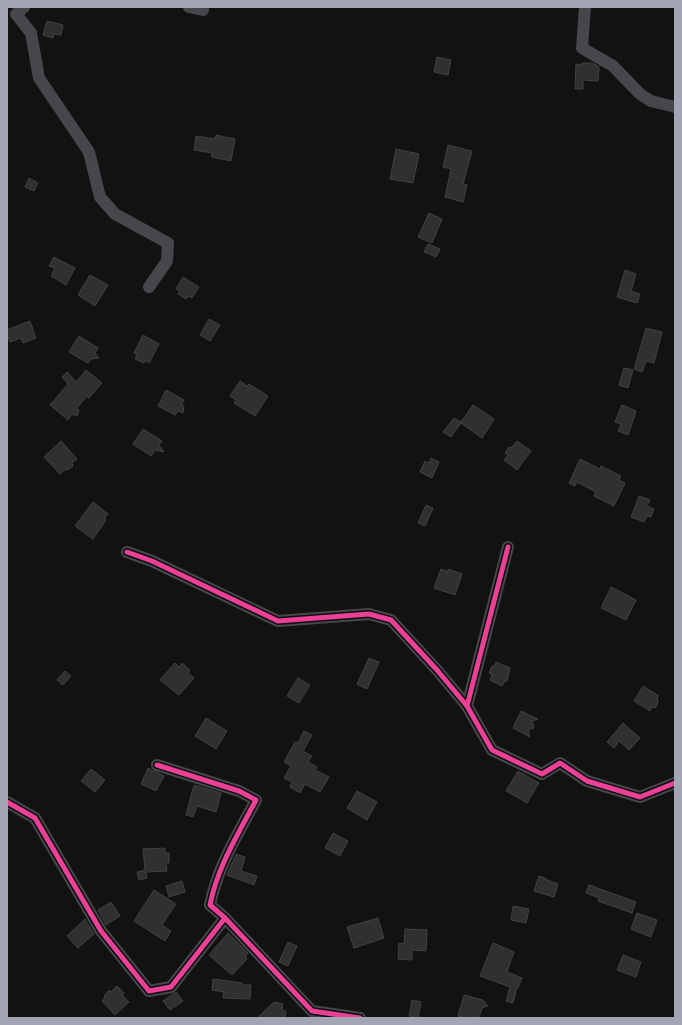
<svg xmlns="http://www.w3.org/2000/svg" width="682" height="1025" font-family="Commissioner,sans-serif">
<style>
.building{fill:#303031;stroke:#414146}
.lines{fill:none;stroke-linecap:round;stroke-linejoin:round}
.minor{stroke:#46474b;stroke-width:12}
.cycleway-casing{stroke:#0c0c0e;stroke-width:8}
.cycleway{stroke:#ea4096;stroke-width:5}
</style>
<rect width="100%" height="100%" fill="#121212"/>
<g class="building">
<path d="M47,21L63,25L61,35L54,34L53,38L43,35Z"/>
<path d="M437,57L451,60L448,75L434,72Z"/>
<path d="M582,63H593L599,67L598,81L583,80V89H575L576,64L581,65Z"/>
<path d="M216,135L235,139L231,161L212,157V153L194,150L196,136L215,139Z"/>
<path d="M448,145L472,151L463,184L467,185L463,202L445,197L451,169L443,167Z"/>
<path d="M396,149L419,154L413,183L390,179Z"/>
<path d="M29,178L38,183L34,191L25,187Z"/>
<path d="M429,213L442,219L432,243L418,237Z"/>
<path d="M428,244L440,249L436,257L424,252Z"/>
<path d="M54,257L75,268L66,285L51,276L55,268L49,266Z"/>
<path d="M625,270L636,274L631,291L640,294L637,303L617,297Z"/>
<path d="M90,275L108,285L95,306L78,295Z"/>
<path d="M183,277L199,287L192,298L188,296L186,299L178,294L180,291L176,289Z"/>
<path d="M209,319L220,325L210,341L200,335Z"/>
<path d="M30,321L36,338L23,343L21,338L10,342L7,334V330Z"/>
<path d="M646,328L662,332L654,363L646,361L642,372L634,369Z"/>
<path d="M143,335L159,344L149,363L145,360L144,363L135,359L137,355L134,353Z"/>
<path d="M79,336L98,348L95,353L99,358L91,359L88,363L69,352Z"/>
<path d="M624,368L633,370L628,388L619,385Z"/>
<path d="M86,370L102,383L89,398L87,396L77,408L79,411L77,416L72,414L68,420L50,405L68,384L62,377L67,372L76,382Z"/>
<path d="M240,381L247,386L249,384L268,396L255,416L234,403L236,400L230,396Z"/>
<path d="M166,390L184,400L182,403L184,407L183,413L178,411L175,415L158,406Z"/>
<path d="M473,405L494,419L482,438L461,423L451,437L443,432L454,418L461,422Z"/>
<path d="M622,405L636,411L628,435L618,431L621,424L615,422Z"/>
<path d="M143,429L162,441L159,445L164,452L155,450L151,456L133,444Z"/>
<path d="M61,441L77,459L72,463L73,466L68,470L66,469L60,474L44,457Z"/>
<path d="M517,441L531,451L517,470L504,460L508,455L505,453L509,447L511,448Z"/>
<path d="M431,458L439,462L432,478L420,472L425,461L429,463Z"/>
<path d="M580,459L600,469L601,466L621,476L619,480L625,483L614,506L594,496L596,492L577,482L575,486L569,483Z"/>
<path d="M639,496L650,500L647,506L654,509L651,517L647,516L644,522L631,517Z"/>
<path d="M93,502L108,514L104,519L106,520L93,539L75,526Z"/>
<path d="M426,505L433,508L425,526L418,523Z"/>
<path d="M441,569L448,572V569L462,574L455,595L434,588Z"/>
<path d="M611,587L636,600L626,620L601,608Z"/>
<path d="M369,658L379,662L367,689L357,684Z"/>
<path d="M496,662L510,668L507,681L504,682L502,686L490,680L492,674L489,673L492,666H495Z"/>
<path d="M175,663L179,667L182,663L190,670L188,673L194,678L179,695L160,680Z"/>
<path d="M65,671L71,676L63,685L57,680Z"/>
<path d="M298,678L310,685L299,703L287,696Z"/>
<path d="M643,686L659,696L657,698L658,702L656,707L651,708L650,711L634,701Z"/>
<path d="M521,711L538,719L532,721L534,728L528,730L530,737L513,728Z"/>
<path d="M206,718L227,731L216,749L195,736Z"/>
<path d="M623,723L640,738L629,750L619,741L614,748L607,742Z"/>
<path d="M304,731L312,735L303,751L312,756L308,762L317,767L315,770L329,777L320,792L305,784L300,793L290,787L292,782L284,778L291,766L284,762L295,742L298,743Z"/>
<path d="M148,768L164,776L156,791L141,784Z"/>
<path d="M91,769L105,780L95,792L81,781Z"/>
<path d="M518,771L539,783L527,803L506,791Z"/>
<path d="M194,785L221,793L216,812L197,806L193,817L186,815Z"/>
<path d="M357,791L377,802L367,820L347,808Z"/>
<path d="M333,833L348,841L340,856L325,848Z"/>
<path d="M165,848V853H169V863H166L167,871L146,872L147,878L139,880L137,872L145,870L143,849Z"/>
<path d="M236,854L245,857L241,871L257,876L254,885L227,875Z"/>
<path d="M539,876L547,879V880L558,884L554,897L534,891Z"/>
<path d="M182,881L185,892L169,897L166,886Z"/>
<path d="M589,885L636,902L632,913L598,901L599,898L586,893Z"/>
<path d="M154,890L176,904L162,925L171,931L165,941L134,921Z"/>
<path d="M111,902L120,916L106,925L98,910Z"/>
<path d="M513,906L529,909L526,923L511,920Z"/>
<path d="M637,913L657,920L651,937L631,929Z"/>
<path d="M378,918L384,938L354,948L347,927Z"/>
<path d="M85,919L94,934L78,948L67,936Z"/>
<path d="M405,929L427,930L426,951L412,950V960L398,959L399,943L404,944Z"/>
<path d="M228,933L248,953L245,957L247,959L232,975L209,955Z"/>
<path d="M288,942L297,946L288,966L279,962Z"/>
<path d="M493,943L514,952L507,972L522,978L518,988L517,987L513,1003L506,1001L510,987L480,976Z"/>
<path d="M623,955L641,962L636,977L617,970Z"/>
<path d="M213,979L242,983V985H251L250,999L223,998L224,992L212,990Z"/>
<path d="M117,986L124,993L122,995L129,1002L115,1015L102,1001L105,997L104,996L109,990L111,992Z"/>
<path d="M176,992L183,1001L170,1010L163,1001Z"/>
<path d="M464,995L483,1000L488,1006L482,1008L479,1018H465L458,1016Z"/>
<path d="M412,1000L421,1002L418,1018L409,1016Z"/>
<path d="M274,1002L283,1004L282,1009L286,1012L285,1018H257Z"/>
</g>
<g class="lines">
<g class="minor">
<path d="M24,7L16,14L31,33L39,78L89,152L100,197L115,214L168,243L167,261L149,287"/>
<path d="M189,7L203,10"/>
<path d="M585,7L582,48L613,66L640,94L651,101L675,107"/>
<path d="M508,547L467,706L492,750L542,774L560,763L587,781L640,797L675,783"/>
<path d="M127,552L152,561L278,621L369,614L391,620L437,670L467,706"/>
<path d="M157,765L239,791L256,800C238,834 217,868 210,905L225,918L312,1011L360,1018"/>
<path d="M7,802L35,818L101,931L149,991L171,987L225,918"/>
</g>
<defs>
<g id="cycleway">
<path d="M508,547L467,706L492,750L542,774L560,763L587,781L640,797L675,783"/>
<path d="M127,552L152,561L278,621L369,614L391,620L437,670L467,706"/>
<path d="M157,765L239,791L256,800C238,834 217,868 210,905L225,918L312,1011L360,1018"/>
<path d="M7,802L35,818L101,931L149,991L171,987L225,918"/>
</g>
</defs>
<use href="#cycleway" class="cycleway-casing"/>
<use href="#cycleway" class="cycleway"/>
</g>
<rect width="682" height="1025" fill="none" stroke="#a2a5b4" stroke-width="16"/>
</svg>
